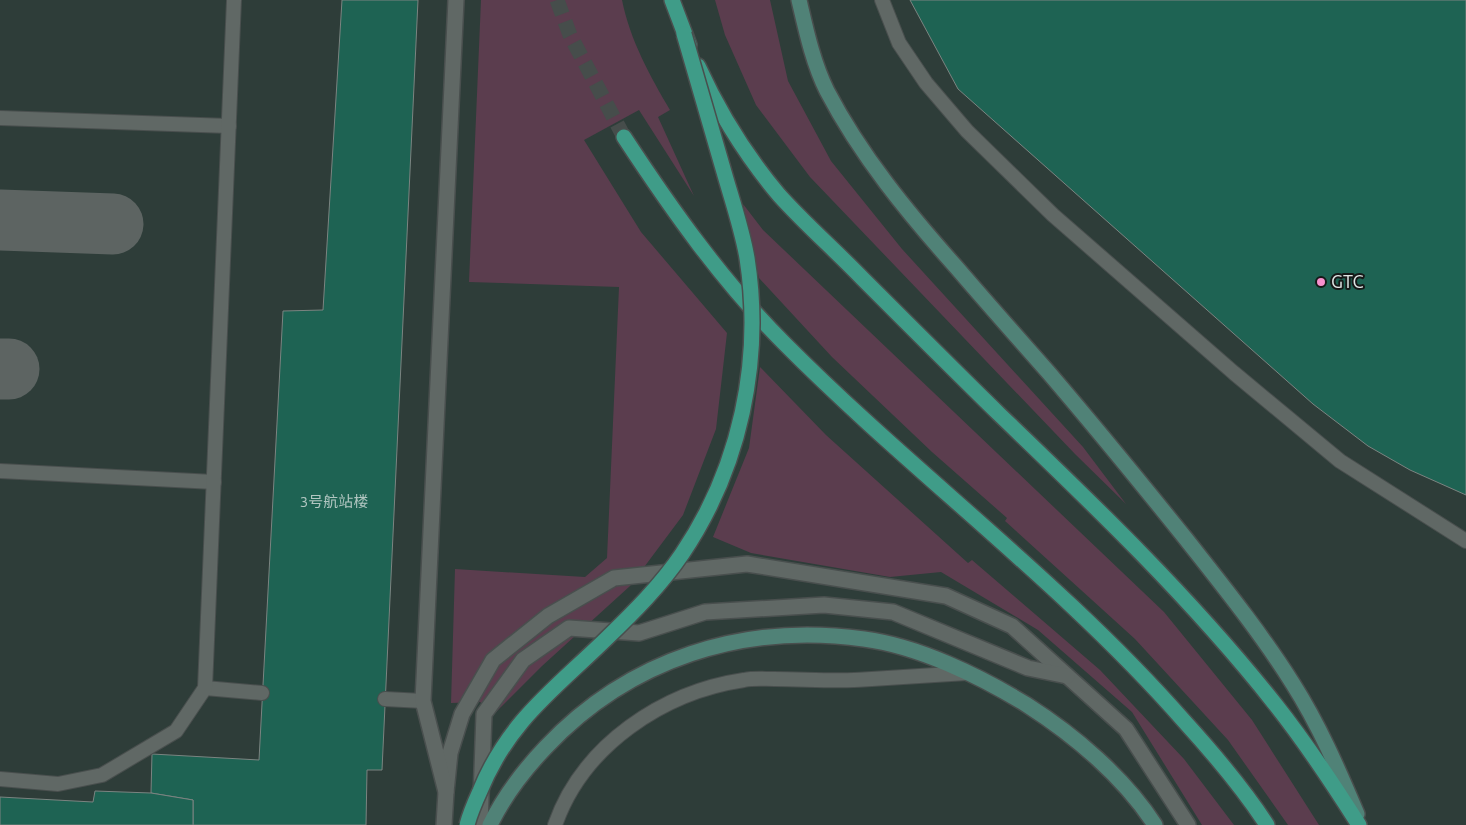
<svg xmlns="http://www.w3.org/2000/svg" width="1466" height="825" font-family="Ubuntu,'Noto Sans SC',sans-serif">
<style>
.built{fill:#2e3d39}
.green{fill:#5b3d4e}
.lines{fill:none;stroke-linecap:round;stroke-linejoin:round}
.taxiway{stroke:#5d6462;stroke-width:61}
.building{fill:#1e6353;stroke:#7b8481}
.primary-tunnel{stroke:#464d4b;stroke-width:15;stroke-dasharray:15 8;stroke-linecap:butt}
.lane-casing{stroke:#494f4e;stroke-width:16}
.street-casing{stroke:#494f4e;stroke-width:18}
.secondary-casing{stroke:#494f4e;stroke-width:18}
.primary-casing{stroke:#494f4e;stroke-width:18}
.lane{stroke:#606865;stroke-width:14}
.street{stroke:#606865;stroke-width:15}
.secondary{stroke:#508277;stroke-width:15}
.primary{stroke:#3f9c88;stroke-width:15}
.primary-bridge-casing{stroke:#494f4e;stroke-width:18;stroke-linecap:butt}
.primary-bridge{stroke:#3f9c88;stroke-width:15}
.poi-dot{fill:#f790cd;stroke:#161918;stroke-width:2}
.labels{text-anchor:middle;stroke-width:4;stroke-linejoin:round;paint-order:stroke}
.number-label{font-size:15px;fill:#b1c6c1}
.poi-label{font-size:18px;fill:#e2e7e6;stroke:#161918;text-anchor:start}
</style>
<rect width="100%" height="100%" fill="#2b3230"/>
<rect class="built" x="0" y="0" width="1466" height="825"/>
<g class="green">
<path d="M481,0H622C630,40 650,76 670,110L658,117L694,196L639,110L584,140L641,232L727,333L716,429L683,515L630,586L542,666L494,714L480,702L451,703L455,569L585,577L607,558L619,287L469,282Z"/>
<path d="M715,0H770L788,81L831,161L902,249L1083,447L1126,504L1075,454L810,177L756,105L725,35Z"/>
<path d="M743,204L763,230L1164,612L1252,720L1319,825H1288L1228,740L1135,639L1005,521L1007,518L932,452L832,357L759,278Z"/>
<path d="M760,367L826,435L968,563L972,560L1100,670L1184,759L1234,825H1202L1132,712L1038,630L941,572L890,577L751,553L713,537L749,448Z"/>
</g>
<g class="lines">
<g class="taxiway">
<path d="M0,220L113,224"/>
<path d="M0,369H9"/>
</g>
</g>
<g class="building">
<path d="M342,0H418L382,770H367L366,825H193V800L151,793L152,754L259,760L283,311L323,310Z"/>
<path d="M910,0H1466V495L1410,470L1368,446L1313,404L958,89Z"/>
<path d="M95,791L151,793L193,800V825H0V797L93,802Z"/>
</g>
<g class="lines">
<path class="primary-tunnel" d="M557,0L570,35L624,137"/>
<defs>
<g id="lane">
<path d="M882,0L899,43L926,83L967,131L1053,215L1234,373L1340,461L1466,541"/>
<path d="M0,118L229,126"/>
<path d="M0,471L214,482"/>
<path d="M205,688L262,693"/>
<path d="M385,699L423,701"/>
<path d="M0,779L58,784L102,775L176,731L205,688L234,0"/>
<path d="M555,825C583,745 663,692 744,680C754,678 764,679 774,679C801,679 827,681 854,680C892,678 930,675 967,673"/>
</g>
<g id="street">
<path d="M446,792L450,753L462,714L493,660L548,616L614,578L747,564L946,596L1012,626L1126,729L1188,825"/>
<path d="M444,825L446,792L423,701L456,0"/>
<path d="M480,825L484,714L523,660L569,628L639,633L705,612L824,605L893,612L1028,668L1067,676"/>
</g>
<g id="secondary">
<path d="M799,0C806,30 813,63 827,91C861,156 908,213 957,268C987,303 1018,338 1049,373C1096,428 1141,483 1186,539C1223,586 1261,633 1293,684C1319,725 1338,769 1357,814"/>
<path d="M490,825C504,796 524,770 546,747C629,659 744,622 864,639C918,646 980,676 1027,705C1074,735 1124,777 1155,825"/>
</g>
<g id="primary">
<path d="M672,0L689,45"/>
<path d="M698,66C719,112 747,157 779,195C805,224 835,250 862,278C907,323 953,369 999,414C1095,506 1192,599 1275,704C1306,743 1333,784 1359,825"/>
<path d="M624,137C672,210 722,281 784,343C913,473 1063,583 1184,721C1214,754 1243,788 1267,825"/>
</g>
</defs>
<use href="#lane" class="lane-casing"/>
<use href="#street" class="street-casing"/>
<use href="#secondary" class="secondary-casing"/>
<use href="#primary" class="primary-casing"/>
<use href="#lane" class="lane"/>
<use href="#street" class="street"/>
<use href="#secondary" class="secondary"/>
<use href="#primary" class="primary"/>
<defs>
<path id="primary-bridge" d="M467,825C470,813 475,802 480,791C509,720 555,689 607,638C634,612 661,585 682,554C740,468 763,361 747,258C742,229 732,200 724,172C711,126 697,80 684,34"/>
</defs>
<use href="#primary-bridge" class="primary-bridge-casing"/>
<use href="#primary-bridge" class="primary-bridge"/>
</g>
<circle class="poi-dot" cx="1321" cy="282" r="5"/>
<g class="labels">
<g class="number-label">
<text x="334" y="507">3号航站楼</text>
</g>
<g class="poi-label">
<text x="1331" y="288">GTC</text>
</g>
</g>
</svg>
